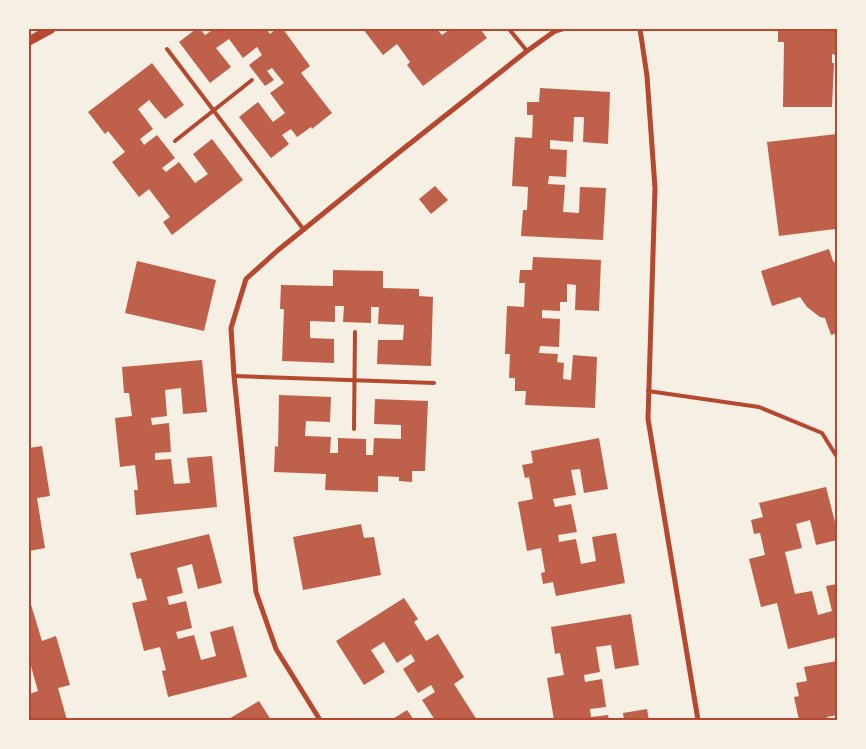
<svg xmlns="http://www.w3.org/2000/svg" width="866" height="749" font-family="'Zilla Slab',serif">
<style>
.building{fill:#bf614a}
.lines{fill:none;stroke-linecap:round;stroke-linejoin:round}
.service{stroke:#b5482f;stroke-width:4}
.minor{stroke:#b5482f;stroke-width:5}
.tertiary{stroke:#b5482f;stroke-width:9}
.neatline{fill:none;stroke:#b5482f;stroke-width:2}
</style>
<rect width="100%" height="100%" fill="#f6efe4"/>
<g class="building">
<path d="M196,29H200L205,35L214,29H266L270,34L276,29H283L310,66L301,73L332,113L312,129L311,127L297,137L291,129L282,135L289,144L271,158L239,117L258,102L273,122L285,113L270,93L284,83L272,68L267,71L274,80L265,86L249,65L262,55L257,47L243,58L229,39L216,48L231,67L210,83L179,42Z"/>
<path d="M363,29H437L442,35L450,29H480L487,38L423,86L407,65L410,62L397,44L383,55Z"/>
<path d="M778,29H837V55L832,54V63H834L832,107H783L784,42H778Z"/>
<path d="M152,63L184,105L165,119L149,100L138,109L153,129L140,139L144,145L157,135L175,158L162,168L166,172L179,162L195,183L208,174L193,154L212,139L243,180L172,235L163,222L170,217L149,189L139,197L112,162L125,152L108,131L105,134L88,112Z"/>
<path d="M540,88L610,92L608,144L583,142L584,117H574L573,142L550,140V149L567,150L566,177L549,176L548,184L565,185L563,212L579,213L580,187L606,188L603,240L521,236L523,210H527L528,187L512,186L515,137L532,138L533,115H527V102H539Z"/>
<path d="M837,134V226H835V229L779,236L767,142Z"/>
<path d="M435,186L448,200L431,214L419,199Z"/>
<path d="M829,249L833,261L837,264V333L831,335L825,318L820,317L807,307L800,297L772,306L761,271Z"/>
<path d="M533,257L601,260L599,311L575,310L576,285L567,284V302H560V311L542,310V318L560,319L559,347L540,346L539,353L558,354L557,362L564,363L563,379L571,380L573,355L597,357L595,408L525,405L526,391H515V378H509L510,354H505L507,306L524,307L525,283H519L520,270H532Z"/>
<path d="M137,261L216,280L204,331L125,313Z"/>
<path d="M333,270L383,271V288L419,289V296L433,297L431,366L377,364L378,340H403L404,325L378,324L379,307H371V323L343,322L344,306H335V322L310,321V338L334,339V363L282,361L284,309H280L281,285L333,286Z"/>
<path d="M202,360L207,412L183,414L181,388L165,390L167,416L151,418L152,425L169,423L171,452L155,453V460L171,459L174,484L190,483L187,458L212,456L217,507L136,515L134,490H138L135,465L120,467L115,418L132,416L129,393H124L122,367Z"/>
<path d="M279,395L331,397L330,422L306,421L305,436L331,437L330,453H338V438L366,439V455H373L374,438L401,439V425L374,424L375,399L428,401L425,471H412V482L399,481V477L378,476V492L325,490L326,474L274,472L275,446L278,447Z"/>
<path d="M599,438L608,489L584,493L580,469L571,470L576,495L553,499L555,507L571,504L577,532L558,535L559,542L576,539L581,564L596,561L592,537L616,533L625,583L556,596L553,582L543,584L541,573L545,572L541,548L527,551L518,502L533,499L529,477L525,478L522,465L533,463L531,451Z"/>
<path d="M42,446L50,496L37,498L45,548L29,551V448Z"/>
<path d="M826,487L837,530V540L816,545L810,520L796,524L802,548L785,552L795,594L812,591L818,615L832,611L826,586L837,584V637L788,649L777,603L761,607L749,559L765,555L760,533L754,534L751,520L763,517L759,503Z"/>
<path d="M361,524L364,538L374,537L381,575L303,590L293,537Z"/>
<path d="M209,534L222,583L198,589L192,564L177,568L183,593L167,597L169,605L186,601L192,628L176,632L178,639L194,635L201,660L216,656L210,632L233,626L247,677L168,697L162,671L166,670L160,647L144,651L132,603L147,600L141,578L137,579L130,553Z"/>
<path d="M29,598L42,641L56,636L70,685L58,688L67,720H29V694L38,691L29,659Z"/>
<path d="M404,598L418,619L414,622L426,641L438,634L464,677L454,684L477,720H435L422,700L435,692L431,685L418,693L403,669L415,661L411,654L397,663L384,642L371,650L385,672L364,685L336,641Z"/>
<path d="M631,614L639,665L615,669L611,645L596,647L600,672L584,675L585,682L602,679L606,707L590,709L591,717L608,715L609,720H554L547,678L564,675L560,653L555,654L551,627Z"/>
<path d="M837,661V715L827,717L828,720H799L794,697L799,696L796,683L807,681L804,667Z"/>
<path d="M259,701L271,720H227Z"/>
<path d="M647,709L649,720H624L623,713Z"/>
<path d="M407,710L414,720H391Z"/>
</g>
<g class="lines">
<g class="service">
<path d="M509,29L527,51"/>
<path d="M167,49L304,230"/>
<path d="M175,141L252,80"/>
<path d="M234,376L434,383"/>
<path d="M648,391L759,407L822,433L837,457"/>
<path d="M354,429L355,332"/>
</g>
<g class="minor">
<path d="M640,29L647,76L655,188L648,419L698,720"/>
<path d="M320,720L276,649L256,592L234,376L231,328L246,279L277,251L398,153L527,51L555,31L562,29"/>
</g>
<path class="tertiary" d="M29,41L51,29"/>
</g>
<rect width="866" height="749" fill="none" stroke="#f6efe4" stroke-width="60"/>
<rect x="30" y="30" width="806" height="689" class="neatline"/>
</svg>
